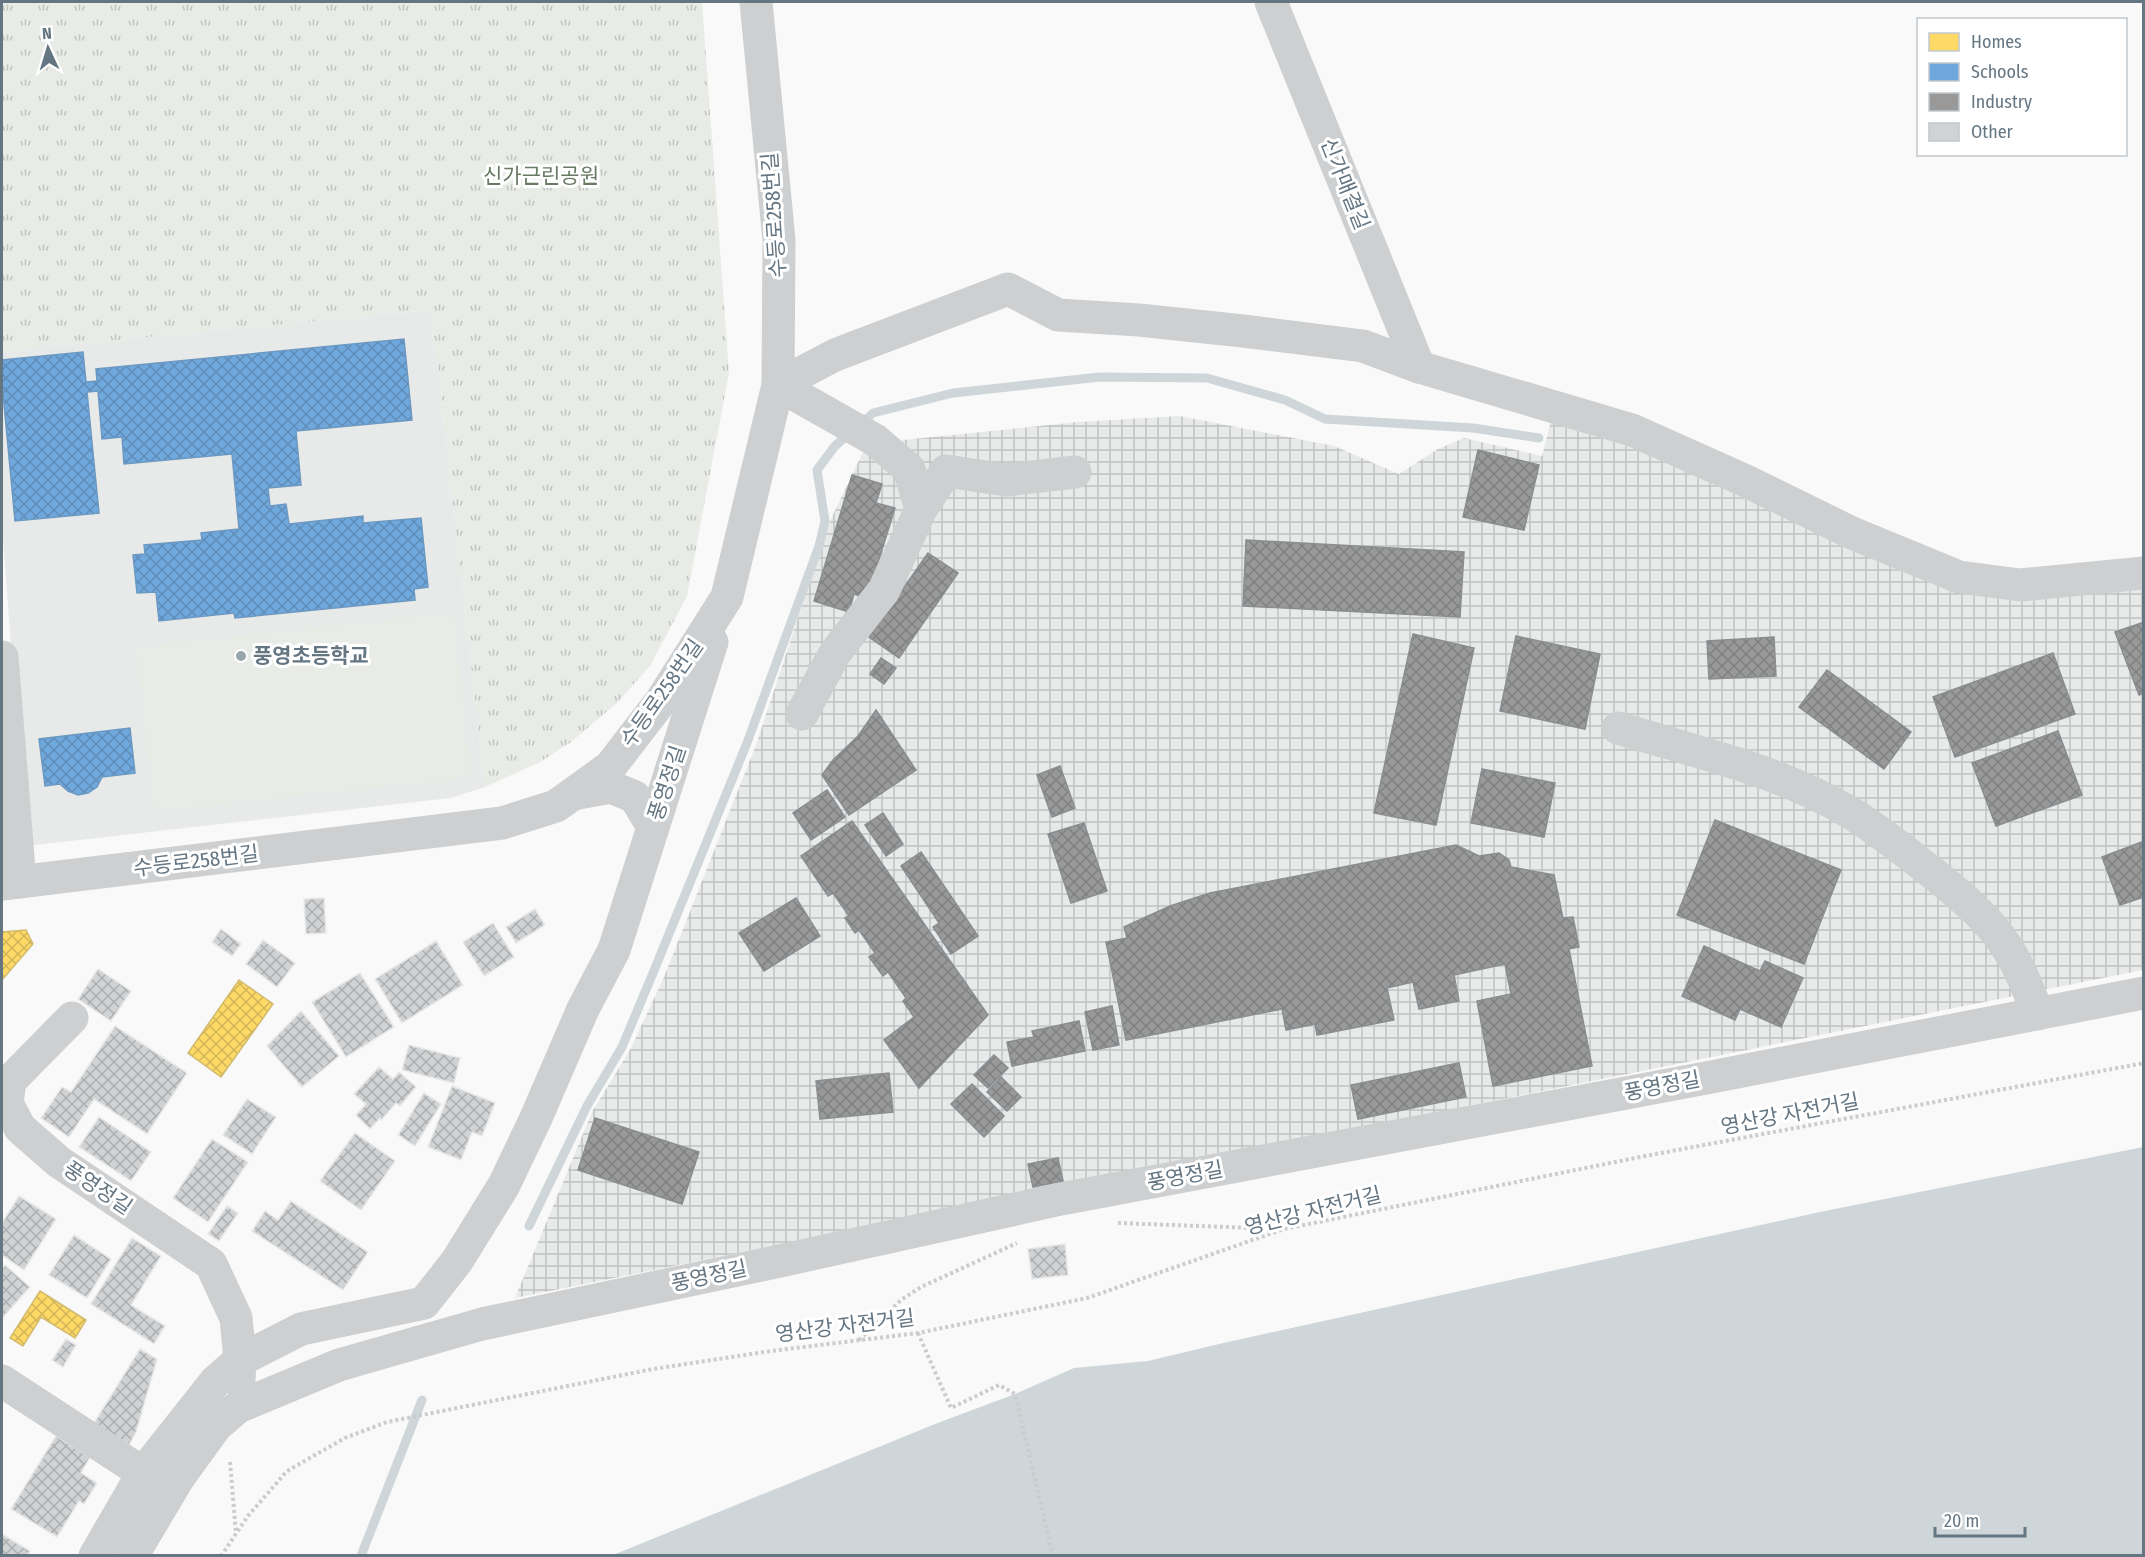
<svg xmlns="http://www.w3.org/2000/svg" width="2145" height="1557" font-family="'Fira Sans Condensed','Noto Sans KR',sans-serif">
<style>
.built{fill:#e8e9e9}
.industrial{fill:url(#industrial-grid)}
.park{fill:url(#park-tufts)}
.pitch{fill:#e8ebe6}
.water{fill:#ced6d9}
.homes{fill:url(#homes-cross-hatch);stroke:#d1bb6f;stroke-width:1.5}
.schools{fill:url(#schools-cross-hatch);stroke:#6c99c1;stroke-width:1.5}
.industry{fill:url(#industry-cross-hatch);stroke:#898e92;stroke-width:1.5}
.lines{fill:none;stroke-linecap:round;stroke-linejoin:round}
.stream{stroke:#ced6d9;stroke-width:9}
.building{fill:url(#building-cross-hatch);stroke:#e8e8e8;stroke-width:1.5}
.path{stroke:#cbcccd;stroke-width:4;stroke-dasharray:3 3;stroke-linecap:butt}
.minor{stroke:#cecfd0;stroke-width:33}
.poi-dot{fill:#99a4ac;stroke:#fff;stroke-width:2}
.labels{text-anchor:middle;stroke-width:6;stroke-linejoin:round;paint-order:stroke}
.park-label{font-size:21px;fill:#687a64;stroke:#fff}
.street-label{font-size:21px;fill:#657683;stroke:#fff}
.poi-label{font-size:21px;font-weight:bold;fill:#657683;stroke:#fff;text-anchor:start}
</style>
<defs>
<pattern id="industrial-grid" width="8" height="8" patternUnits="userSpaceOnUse" patternTransform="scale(1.5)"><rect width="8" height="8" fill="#e8e9e9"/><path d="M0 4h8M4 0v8" fill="none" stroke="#c0c1c2"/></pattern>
<pattern id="park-tufts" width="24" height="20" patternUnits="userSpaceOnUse" patternTransform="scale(1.5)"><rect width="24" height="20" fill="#e8ebe6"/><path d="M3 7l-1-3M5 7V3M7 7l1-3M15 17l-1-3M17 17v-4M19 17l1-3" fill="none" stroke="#c0c3c0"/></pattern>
<pattern id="homes-cross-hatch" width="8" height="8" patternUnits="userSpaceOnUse" patternTransform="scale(1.5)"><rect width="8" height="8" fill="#ffd966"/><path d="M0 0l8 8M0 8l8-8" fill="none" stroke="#d2b559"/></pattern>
<pattern id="schools-cross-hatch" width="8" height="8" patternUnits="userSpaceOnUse" patternTransform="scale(1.5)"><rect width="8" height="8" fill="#6fa8dc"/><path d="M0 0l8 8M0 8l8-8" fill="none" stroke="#5f8db8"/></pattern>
<pattern id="industry-cross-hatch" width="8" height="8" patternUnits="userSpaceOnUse" patternTransform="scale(1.5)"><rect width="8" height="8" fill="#999"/><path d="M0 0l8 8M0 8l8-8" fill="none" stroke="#808182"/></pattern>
<pattern id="building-cross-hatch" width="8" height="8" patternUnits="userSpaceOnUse" patternTransform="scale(1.5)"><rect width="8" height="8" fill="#d0d2d3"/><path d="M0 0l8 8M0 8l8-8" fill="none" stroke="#acafb1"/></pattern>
</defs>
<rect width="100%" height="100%" fill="#f9f9f9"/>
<path class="built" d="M431,310L485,787L451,798L26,846L2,525V351Z"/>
<path class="industrial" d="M1180,416L1334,446L1399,474L1438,449L1464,438L1542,456L1552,417L1629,438L1957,585L2143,582V970L515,1298L592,1112L630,1050L664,977L756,745L830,521L863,452L903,440L1078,422Z"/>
<path class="park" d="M2,2H702L729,373L687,596L650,666L617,703L571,742L540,762L485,787L431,310L2,351Z"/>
<path class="pitch" d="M454,613L471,778L154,811L136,647Z"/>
<path class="water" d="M2143,1147V1555H613L935,1424L1015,1394L1074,1368L1148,1361L1219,1344L1820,1212Z"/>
<g class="homes">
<path d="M26,930L33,944L2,980V932Z"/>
<path d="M239,980L273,1004L221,1077L188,1053Z"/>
<path d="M40,1291L86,1320L75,1338L41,1317L23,1346L10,1338Z"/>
</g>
<g class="schools">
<path d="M404,339L412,420L296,431L301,485L268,488L270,506L286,504L289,524L363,516V523L421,518L428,587L414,589L415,600L235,618L234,613L159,621L156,592L137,593L133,555L145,554L144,545L202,540L201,533L239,529L232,454L124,464L122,437L102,439L98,391L87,392L99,513L15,521L2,383V360L83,352L86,382L97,381L96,369Z"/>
<path d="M130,728L135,773L102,777L97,787L88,793L78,795L68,791L60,784L45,786L39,739Z"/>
</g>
<g class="industry">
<path d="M1478,450L1539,465L1524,530L1463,517Z"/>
<path d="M852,475L882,484L876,503L895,508L867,598L854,594L849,612L814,601Z"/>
<path d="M1246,540L1464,552L1460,617L1243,606Z"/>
<path d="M928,553L958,573L899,658L869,637Z"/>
<path d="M2144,622V693L2139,695L2115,632Z"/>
<path d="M1413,634L1474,648L1436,825L1374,813Z"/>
<path d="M1516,636L1600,654L1585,729L1500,711Z"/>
<path d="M1774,637L1776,676L1709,679L1707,641Z"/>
<path d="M2053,653L2075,714L1955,757L1933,697Z"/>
<path d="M881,658L896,668L884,684L870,674Z"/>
<path d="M1827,670L1911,732L1884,769L1799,707Z"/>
<path d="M876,710L916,770L849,815L822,775L833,760L858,736Z"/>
<path d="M2058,731L2082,795L1996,826L1972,763Z"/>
<path d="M1060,766L1075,808L1052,817L1037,775Z"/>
<path d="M1482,769L1555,783L1544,837L1471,823Z"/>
<path d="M827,790L845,817L811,840L793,813Z"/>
<path d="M883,813L903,844L886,856L865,825Z"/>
<path d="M1715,820L1841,870L1804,964L1677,915Z"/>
<path d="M852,821L988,1015L919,1088L884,1040L914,1017L903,1001L906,998L888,972L883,976L869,957L875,953L859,930L855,933L845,918L849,916L833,893L828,896L801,856Z"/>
<path d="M1084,823L1107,891L1071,903L1048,834Z"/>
<path d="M2144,841V897L2120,905L2102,857Z"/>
<path d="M1456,845L1479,856L1499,853L1509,860L1511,867L1554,875L1563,918L1573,917L1579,947L1569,949L1592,1066L1493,1086L1477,1001L1511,994L1505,964L1454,975L1459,1001L1419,1009L1413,982L1387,988L1394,1020L1317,1035L1315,1024L1286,1030L1282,1009L1126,1040L1106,942L1127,938L1124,927L1170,906L1210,893Z"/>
<path d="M921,852L978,936L951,954L933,927L939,923L901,866Z"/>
<path d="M796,898L820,936L764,971L739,933Z"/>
<path d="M1704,946L1760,971L1765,961L1803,978L1781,1027L1740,1009L1735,1020L1682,996Z"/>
<path d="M1112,1006L1119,1045L1093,1050L1085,1012Z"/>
<path d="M1079,1021L1085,1051L1012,1066L1007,1042L1034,1037L1032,1031Z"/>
<path d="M994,1055L1008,1068L988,1088L974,1075Z"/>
<path d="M1459,1063L1466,1097L1358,1119L1351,1085Z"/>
<path d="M889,1073L893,1112L820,1119L816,1081Z"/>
<path d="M1001,1077L1021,1097L1007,1111L987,1092Z"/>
<path d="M972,1084L1004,1116L984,1137L951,1104Z"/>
<path d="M595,1118L699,1152L682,1204L578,1170Z"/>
<path d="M1058,1158L1063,1181L1033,1187L1028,1164Z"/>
</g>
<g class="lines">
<g class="stream">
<path d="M861,424L873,413L953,393L1100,377L1207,378L1285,400L1325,419L1473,428L1539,438"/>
<path d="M529,1226L587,1106L622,1047L653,973L747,743L819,546L825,521L817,470L835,446L850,433"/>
<path d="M361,1556L422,1400"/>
</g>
</g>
<g class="building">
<path d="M324,898L326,933L306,934L304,899Z"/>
<path d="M535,909L545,925L516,943L506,927Z"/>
<path d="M493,923L514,957L484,976L463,942Z"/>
<path d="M221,929L241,944L232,956L212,942Z"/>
<path d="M263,940L295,963L277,987L246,964Z"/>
<path d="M436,941L463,985L402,1023L375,979Z"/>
<path d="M98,969L131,991L111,1021L78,999Z"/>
<path d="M360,973L394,1027L346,1057L312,1002Z"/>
<path d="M301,1011L339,1056L302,1087L267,1046Z"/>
<path d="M115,1026L187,1073L147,1134L94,1099L69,1137L41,1118L62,1087L71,1092Z"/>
<path d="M409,1045L460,1058L454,1083L402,1070Z"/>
<path d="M379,1067L393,1079L399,1072L416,1087L400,1106L396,1103L381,1120L380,1118L370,1129L356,1115L366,1104L354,1094Z"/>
<path d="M452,1086L495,1103L482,1136L472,1132L461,1160L428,1147Z"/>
<path d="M424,1093L441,1104L415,1146L398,1135Z"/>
<path d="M247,1099L276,1117L252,1154L223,1135Z"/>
<path d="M99,1117L151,1152L131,1181L79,1147Z"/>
<path d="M355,1133L395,1161L361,1210L320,1181Z"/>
<path d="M212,1139L248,1162L208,1222L173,1198Z"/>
<path d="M19,1196L56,1219L24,1270L2,1255V1223Z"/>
<path d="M291,1201L368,1252L343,1290L252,1231L265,1211L278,1220Z"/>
<path d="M227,1206L238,1213L219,1241L208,1234Z"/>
<path d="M74,1235L111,1259L87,1298L49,1275Z"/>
<path d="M132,1238L161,1256L131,1305L165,1326L154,1344L91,1304Z"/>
<path d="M1065,1244L1068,1275L1032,1279L1028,1249Z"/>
<path d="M5,1265L30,1287L2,1318V1269Z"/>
<path d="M66,1339L76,1345L63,1367L52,1360Z"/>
<path d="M140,1349L157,1359L136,1432L129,1445L94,1423Z"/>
<path d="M56,1436L90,1457L81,1473L97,1483L84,1504L79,1501L57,1537L11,1509Z"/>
<path d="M2,1534L30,1551L27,1556H2Z"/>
</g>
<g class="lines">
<g class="path">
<path d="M1118,1223L1281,1229"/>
<path d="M918,1333L951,1408L999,1385L1015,1394L1053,1556"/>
<path d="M859,1340L901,1300L921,1287L1017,1243"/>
<path d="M230,1462L236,1533"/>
<path d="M221,1556L248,1516L287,1471L345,1438L387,1422L653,1369L771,1351L918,1333L1087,1298L1284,1229L1645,1156L2144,1063"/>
</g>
<g class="minor">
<path d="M1271,2L1419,367"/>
<path d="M921,509L946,471L1006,480L1075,472"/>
<path d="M2,657L20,882"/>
<path d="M802,714L835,653L884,590L921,509L909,469L875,440L778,385L835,355L1008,289L1058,315L1139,320L1243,331L1363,346L1419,367L1632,430L1744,480L1852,533L1959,577L2020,585L2144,573"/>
<path d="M1618,728C1696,752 1778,770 1849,812C1878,829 1903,850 1930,871C1955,891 1984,914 2002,940C2018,962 2028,989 2038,1014"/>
<path d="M573,794L611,787L635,797L653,827"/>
<path d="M2,884L502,823L556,806L610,767L661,701L727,597L778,385L779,240L756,2"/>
<path d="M72,1018L10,1081L7,1103L20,1128L59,1162L211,1264L236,1318L240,1360L239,1381"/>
<path d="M2,1381L143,1473"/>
<path d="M95,1556L143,1473L215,1382L240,1360L301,1329L424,1303L457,1261L504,1185L536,1118L583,1009L614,950L712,642"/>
<path d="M132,1556L179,1477L216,1426L238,1407L339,1365L482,1324L780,1261L1061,1199L1706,1078L2144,993"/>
</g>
</g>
<circle class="poi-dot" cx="241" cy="656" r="6"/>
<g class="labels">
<g class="park-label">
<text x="541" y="183">신가근린공원</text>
</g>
<g class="street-label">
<text transform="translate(1345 184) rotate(68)" y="7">신가매결길</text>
<text transform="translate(774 215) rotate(-94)" y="7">수등로258번길</text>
<text transform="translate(662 693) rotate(-55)" y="7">수등로258번길</text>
<text transform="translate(667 783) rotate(-72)" y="7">풍영정길</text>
<text transform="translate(196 861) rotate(-7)" y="7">수등로258번길</text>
<text transform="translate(1662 1086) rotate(-11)" y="7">풍영정길</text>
<text transform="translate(1790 1114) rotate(-11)" y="7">영산강 자전거길</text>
<text transform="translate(1185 1176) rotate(-11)" y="7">풍영정길</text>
<text transform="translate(98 1188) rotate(34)" y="7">풍영정길</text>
<text transform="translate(1313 1211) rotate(-14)" y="7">영산강 자전거길</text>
<text transform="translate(709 1276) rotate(-12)" y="7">풍영정길</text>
<text transform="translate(845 1326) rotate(-7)" y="7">영산강 자전거길</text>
</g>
<g class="poi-label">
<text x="253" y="663">풍영초등학교</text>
</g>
</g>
<rect width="2145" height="1557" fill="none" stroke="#657683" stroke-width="6"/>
<rect x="1917" y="18" width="210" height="138" fill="#ffffff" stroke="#c1c8cd" stroke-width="1.5"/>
<rect x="1929" y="33" width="30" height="18" fill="#ffd966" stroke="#c1c8cd" stroke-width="1.5"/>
<text x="1971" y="48" font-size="18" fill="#657683">Homes</text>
<rect x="1929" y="63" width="30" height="18" fill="#6fa8dc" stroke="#c1c8cd" stroke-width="1.5"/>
<text x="1971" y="78" font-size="18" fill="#657683">Schools</text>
<rect x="1929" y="93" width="30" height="18" fill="#999999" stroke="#c1c8cd" stroke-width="1.5"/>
<text x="1971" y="108" font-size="18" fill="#657683">Industry</text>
<rect x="1929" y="123" width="30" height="18" fill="#d0d2d3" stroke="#c1c8cd" stroke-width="1.5"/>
<text x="1971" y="138" font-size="18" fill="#657683">Other</text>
<g transform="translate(48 48) rotate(356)" stroke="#ffffff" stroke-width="4.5" paint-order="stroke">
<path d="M0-4.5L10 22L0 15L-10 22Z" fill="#657683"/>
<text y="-9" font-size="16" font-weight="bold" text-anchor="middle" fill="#657683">N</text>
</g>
<path d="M1935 1527v9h90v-9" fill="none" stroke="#657683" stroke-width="3"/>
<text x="1944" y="1527" font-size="18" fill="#657683" stroke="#ffffff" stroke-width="4.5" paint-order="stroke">20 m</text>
</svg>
